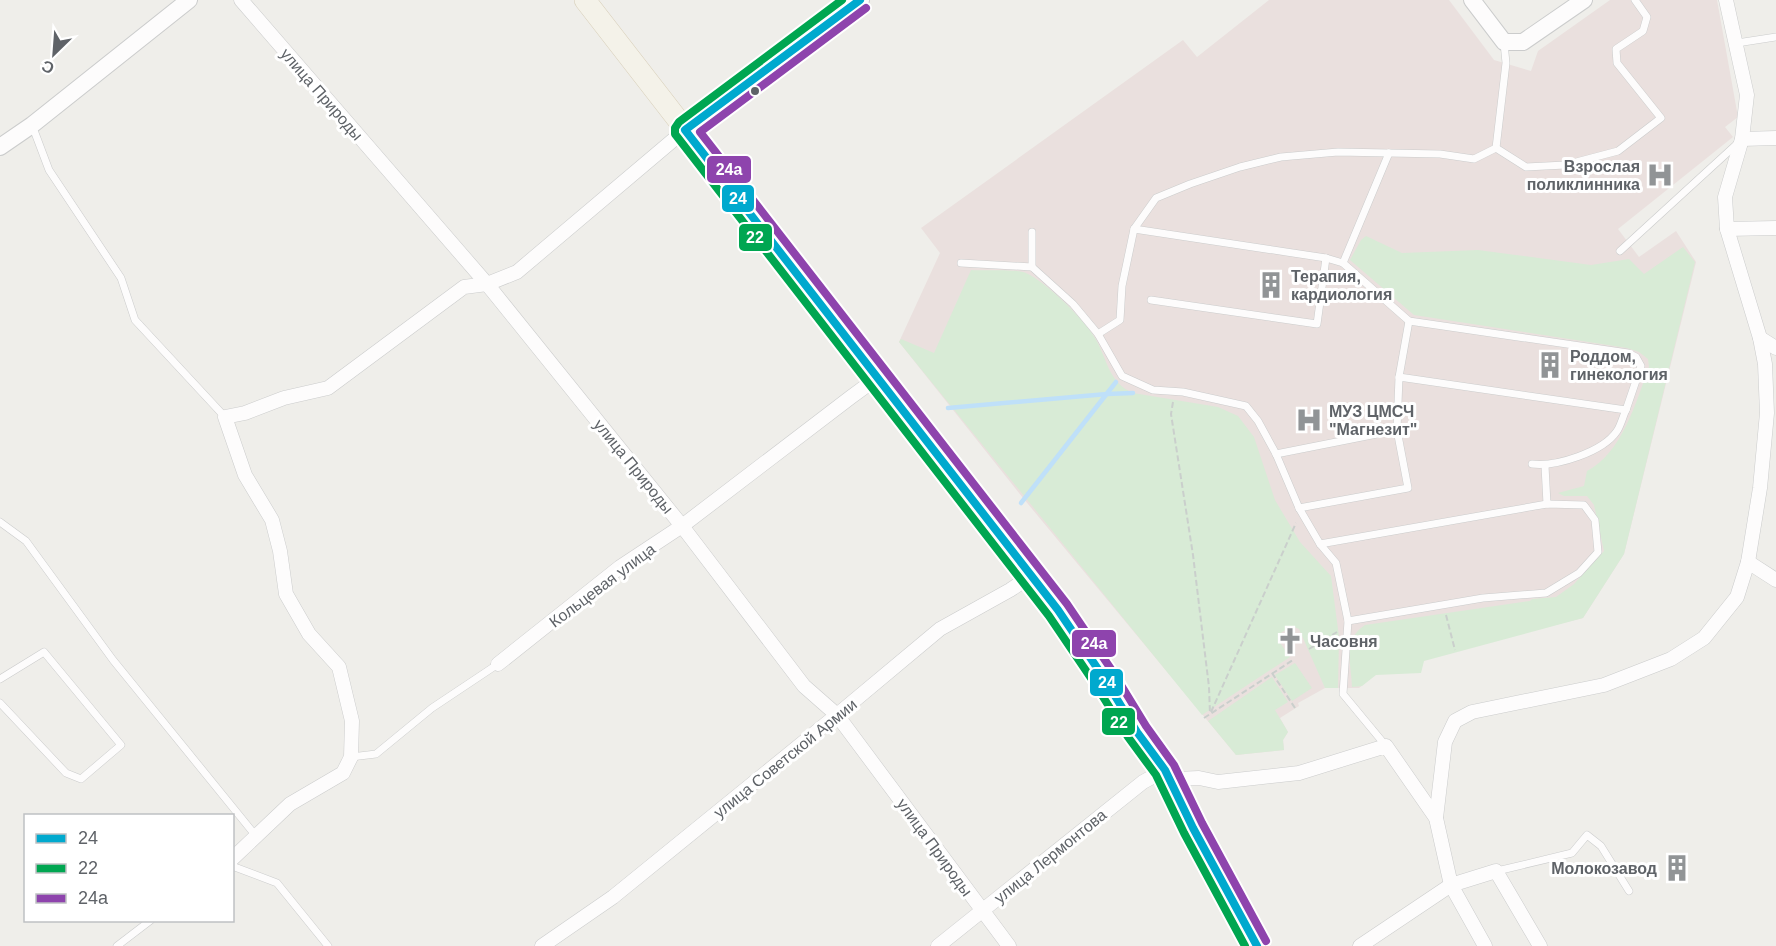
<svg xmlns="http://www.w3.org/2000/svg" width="1776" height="946" font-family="Arial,sans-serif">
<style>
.medical{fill:#eae0de}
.green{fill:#d8ebd6}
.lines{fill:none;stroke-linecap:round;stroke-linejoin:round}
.stream{stroke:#bfe0f9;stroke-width:4.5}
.service-casing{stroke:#cbcccc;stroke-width:8}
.minor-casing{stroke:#cbcccc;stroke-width:15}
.tertiary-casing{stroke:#cbcccc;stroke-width:18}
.secondary-casing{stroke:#cacacb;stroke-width:20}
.primary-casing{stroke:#d7ceb8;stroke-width:22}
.path{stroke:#cacfcc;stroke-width:2;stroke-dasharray:6 3;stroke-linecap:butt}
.service{stroke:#fdfcfc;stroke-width:7}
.minor{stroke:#fdfcfc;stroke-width:14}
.tertiary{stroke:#fdfcfc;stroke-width:16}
.secondary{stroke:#fdfcfc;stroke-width:18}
.primary{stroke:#f4f2e9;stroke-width:21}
.bus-1-casing{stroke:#fff;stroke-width:12}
.bus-2-casing{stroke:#fff;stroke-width:12}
.bus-3-casing{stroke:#fff;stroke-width:12}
.bus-1{stroke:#00a9ce;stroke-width:8}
.bus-2{stroke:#00a651;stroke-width:8}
.bus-3{stroke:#8e44ad;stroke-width:8}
.bus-dot{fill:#5f6368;stroke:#fff;stroke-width:2}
.labels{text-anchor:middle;stroke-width:6;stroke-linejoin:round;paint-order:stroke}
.street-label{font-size:16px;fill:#5f6368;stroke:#fff}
.poi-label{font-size:16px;font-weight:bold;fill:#5f6368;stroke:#fff;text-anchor:start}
.line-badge{stroke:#fff;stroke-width:2}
.badge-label{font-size:16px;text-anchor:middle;font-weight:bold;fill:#fff}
</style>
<rect width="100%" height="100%" fill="#efeeea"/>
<path class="medical" d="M1269,0H1449L1494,60L1531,71L1538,51L1610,0H1717L1738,117L1725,127L1733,137L1618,229L1639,257L1676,231L1696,262L1624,554L1583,618L1455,650L1375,675L1359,688H1325L1298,703L1299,706L1280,718L1288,732L1283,740L1284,750L1236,755L1023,498L899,342L940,253L921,228L1183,40L1197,57Z"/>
<g class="green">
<path d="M1366,236L1402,253L1478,250L1591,265L1629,259L1644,274L1683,247L1695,262L1624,554L1583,618L1424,661L1421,673L1376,675L1362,686L1352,687C1351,662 1342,640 1365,625L1530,601L1532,599L1556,597L1574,584L1604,551L1594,505L1587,496H1564L1558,493L1584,486L1587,471C1622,453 1636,402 1649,367L1648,359L1639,352L1627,348L1414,315L1350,260L1361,240Z"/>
<path d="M971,270C983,271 1017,269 1026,273C1046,282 1084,319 1095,338C1108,360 1108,382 1133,393L1218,407L1238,416L1254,437L1275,500L1300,542L1331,576L1339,637L1338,688H1325L1299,629L1292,626L1279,634L1278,640L1290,657L1202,715L899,342L901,339L934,353Z"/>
<path d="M1295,663L1312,688L1292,701L1275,675Z"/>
<path d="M1272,677L1288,702L1275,710L1288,732L1283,740L1284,750L1236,755L1208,721Z"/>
</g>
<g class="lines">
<g class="stream">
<path d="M948,408L1107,394L1133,393"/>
<path d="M1021,503L1116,382"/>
</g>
<defs>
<g id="service">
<path d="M1737,43L1776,37"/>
<path d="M32,125L49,170L121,278L135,320L225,417"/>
<path d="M1496,148L1526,167L1565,165L1618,151L1661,118L1617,63L1616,49L1643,31L1647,17L1635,0"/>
<path d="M1134,229L1326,258"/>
<path d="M1620,251L1738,143"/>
<path d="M961,263L1032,267L1073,304L1098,334"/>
<path d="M1343,263L1389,153"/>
<path d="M1032,267V232"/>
<path d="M1151,300L1317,324L1326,258L1343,263L1409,321L1628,353L1636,357L1641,366L1626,410L1399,377L1397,430L1408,488L1299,508"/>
<path d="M1399,377L1409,321"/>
<path d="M1276,454L1397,430"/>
<path d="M1532,464C1556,467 1603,452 1617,431C1621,425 1623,416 1626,410"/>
<path d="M1545,466L1547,504"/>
<path d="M0,522L26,541L113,660L256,836"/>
<path d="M1320,544L1547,504L1584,505L1595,520L1598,552L1579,573L1546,593L1483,598L1348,621"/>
<path d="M0,679L44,652L121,745L81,779L66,773L0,703"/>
<path d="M1386,746L1343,694L1348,621L1336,563L1320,544L1299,508L1276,454L1258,421L1246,406L1183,392L1153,390L1122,376L1098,334L1120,320L1122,286L1134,229L1156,198L1190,184L1240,167L1281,157L1338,152L1440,154L1474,159L1496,148L1506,63L1504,43"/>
<path d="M351,757L376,754L432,708L498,664"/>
<path d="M232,866L277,883L328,946"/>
<path d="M1497,871L1572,853L1587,835L1601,846L1629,891"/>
<path d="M117,946L151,920"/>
</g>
<g id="minor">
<path d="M241,0L487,284L682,526L804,686L837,715L1009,946"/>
<path d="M1742,139L1776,138"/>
<path d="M1727,229L1776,228"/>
<path d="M1760,338L1776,348"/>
<path d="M1748,562L1776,580"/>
<path d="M498,664L620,567L682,526L851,397L877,378"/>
<path d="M1436,818L1445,742L1455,721L1472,712L1604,685L1671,659L1704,638L1737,597L1748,562L1760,488L1767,413L1765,364L1760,338L1727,229L1725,197L1742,139L1747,95L1726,0"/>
<path d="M232,859L290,804L343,773L351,757L352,721L339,667L309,634L286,594L280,551L272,520L245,475L225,417L245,413L284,398L328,388L464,287L487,284L517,272L685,130"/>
<path d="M542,946L613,897L837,715L940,629L1010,590L1031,576"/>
<path d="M938,946L1143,782L1165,770L1176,779L1199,778L1218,782L1299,773L1386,746L1436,818L1451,885L1485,946"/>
<path d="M1360,946L1451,885L1496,871L1540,946"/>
</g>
<g id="tertiary">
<path d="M1472,0L1504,42H1523L1584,0"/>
<path d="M0,147L32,125L189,0"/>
</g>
<path id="secondary" d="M685,130L860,0"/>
<path id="primary" d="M585,0L1058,610L1104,678L1137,732L1165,770L1193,828L1257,946"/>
</defs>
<use href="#service" class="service-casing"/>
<use href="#minor" class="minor-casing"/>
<use href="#tertiary" class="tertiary-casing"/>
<use href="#secondary" class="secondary-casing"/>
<use href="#primary" class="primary-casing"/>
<g class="path">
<path d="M1173,402L1171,414L1193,555L1209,687L1210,714"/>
<path d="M1446,615L1455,650"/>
<path d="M1309,649L1337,632"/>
<path d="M1272,673L1295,708"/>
<path d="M1211,712L1296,523"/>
<path d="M1204,718L1293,660"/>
</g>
<use href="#service" class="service"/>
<use href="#minor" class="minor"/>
<use href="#tertiary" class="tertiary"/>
<use href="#secondary" class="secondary"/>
<use href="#primary" class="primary"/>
<defs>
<path id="bus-1" d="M860,0L685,130L1058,610L1104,678L1137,732L1165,770L1193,828L1257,946"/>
<path id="bus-2" d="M842,0L679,122L675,128V134L1049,616L1095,684L1128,737L1156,775L1184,833L1245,946"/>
<path id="bus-3" d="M866,8L700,132L1067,604L1113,672L1146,726L1174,765L1202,823L1266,941"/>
</defs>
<use href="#bus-1" class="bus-1-casing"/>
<use href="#bus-2" class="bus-2-casing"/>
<use href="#bus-3" class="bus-3-casing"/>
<use href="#bus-1" class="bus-1"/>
<use href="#bus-2" class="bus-2"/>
<use href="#bus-3" class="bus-3"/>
</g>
<defs>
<symbol id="hospital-bare" viewBox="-9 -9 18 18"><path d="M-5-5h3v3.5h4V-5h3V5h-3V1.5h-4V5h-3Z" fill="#919496" stroke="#fff" stroke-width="2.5" paint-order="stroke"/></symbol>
<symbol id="building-bare" viewBox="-9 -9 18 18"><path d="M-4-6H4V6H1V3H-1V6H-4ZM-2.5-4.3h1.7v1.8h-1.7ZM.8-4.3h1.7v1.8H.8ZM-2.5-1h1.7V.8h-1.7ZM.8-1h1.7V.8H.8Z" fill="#919496" stroke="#fff" stroke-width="2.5" paint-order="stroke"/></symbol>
<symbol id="church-bare" viewBox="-9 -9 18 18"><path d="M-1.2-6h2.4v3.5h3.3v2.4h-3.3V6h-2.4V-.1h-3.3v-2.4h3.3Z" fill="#919496" stroke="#fff" stroke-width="2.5" paint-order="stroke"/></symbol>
</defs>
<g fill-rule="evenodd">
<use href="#hospital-bare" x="1641" y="156" width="38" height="38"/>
<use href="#building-bare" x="1252" y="266" width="38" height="38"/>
<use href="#building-bare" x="1531" y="346" width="38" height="38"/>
<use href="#hospital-bare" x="1290" y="401" width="38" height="38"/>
<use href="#church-bare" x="1271" y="622" width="38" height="38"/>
<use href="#building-bare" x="1658" y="849" width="38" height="38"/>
</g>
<circle class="bus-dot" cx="755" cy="91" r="5"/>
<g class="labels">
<g class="street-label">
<text transform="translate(322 94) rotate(49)" y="6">улица Природы</text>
<text transform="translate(634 466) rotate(51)" y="6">улица Природы</text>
<text transform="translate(602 585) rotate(-37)" y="6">Кольцевая улица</text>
<text transform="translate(785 758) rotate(-39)" y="6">улица Советской Армии</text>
<text transform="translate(935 847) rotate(54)" y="6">улица Природы</text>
<text transform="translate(1050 856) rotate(-39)" y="6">улица Лермонтова</text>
</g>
<g class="poi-label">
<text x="1640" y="172" text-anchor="end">Взрослая<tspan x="1640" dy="18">поликлинника</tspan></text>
<text x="1291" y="282">Терапия,<tspan x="1291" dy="18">кардиология</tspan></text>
<text x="1570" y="362">Роддом,<tspan x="1570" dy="18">гинекология</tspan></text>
<text x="1329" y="417">МУЗ ЦМСЧ<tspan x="1329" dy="18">"Магнезит"</tspan></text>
<text x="1310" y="647">Часовня</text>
<text x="1657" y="874" text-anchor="end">Молокозавод</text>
</g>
</g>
<g class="line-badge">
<rect x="706" y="155" width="46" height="29" rx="6" fill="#8e44ad"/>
<rect x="721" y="184" width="34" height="29" rx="6" fill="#00a9ce"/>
<rect x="738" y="223" width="35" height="29" rx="6" fill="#00a651"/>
<rect x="1071" y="629" width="46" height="29" rx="6" fill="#8e44ad"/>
<rect x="1089" y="668" width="35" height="29" rx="6" fill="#00a9ce"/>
<rect x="1101" y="707" width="35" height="29" rx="6" fill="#00a651"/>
</g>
<g class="badge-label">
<text x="729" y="175">24a</text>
<text x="738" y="204">24</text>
<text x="755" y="243">22</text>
<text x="1094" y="649">24a</text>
<text x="1107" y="688">24</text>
<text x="1119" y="728">22</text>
</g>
<rect x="24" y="814" width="210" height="108" fill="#ffffff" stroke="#bfc1c3" stroke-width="1.5"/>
<rect x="36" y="834" width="30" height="9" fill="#00a9ce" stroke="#bfc1c3" stroke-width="1.5"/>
<text x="78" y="844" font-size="18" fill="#5f6368">24</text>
<rect x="36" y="864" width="30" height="9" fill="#00a651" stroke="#bfc1c3" stroke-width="1.5"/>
<text x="78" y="874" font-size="18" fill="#5f6368">22</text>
<rect x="36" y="894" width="30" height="9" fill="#8e44ad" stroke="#bfc1c3" stroke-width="1.5"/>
<text x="78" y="904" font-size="18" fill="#5f6368">24a</text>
<g transform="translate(54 54) rotate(205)" stroke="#ffffff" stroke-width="4.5" paint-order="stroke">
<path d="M0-4.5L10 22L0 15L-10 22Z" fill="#5f6368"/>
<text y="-9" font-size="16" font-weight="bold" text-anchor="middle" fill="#5f6368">С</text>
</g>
</svg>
